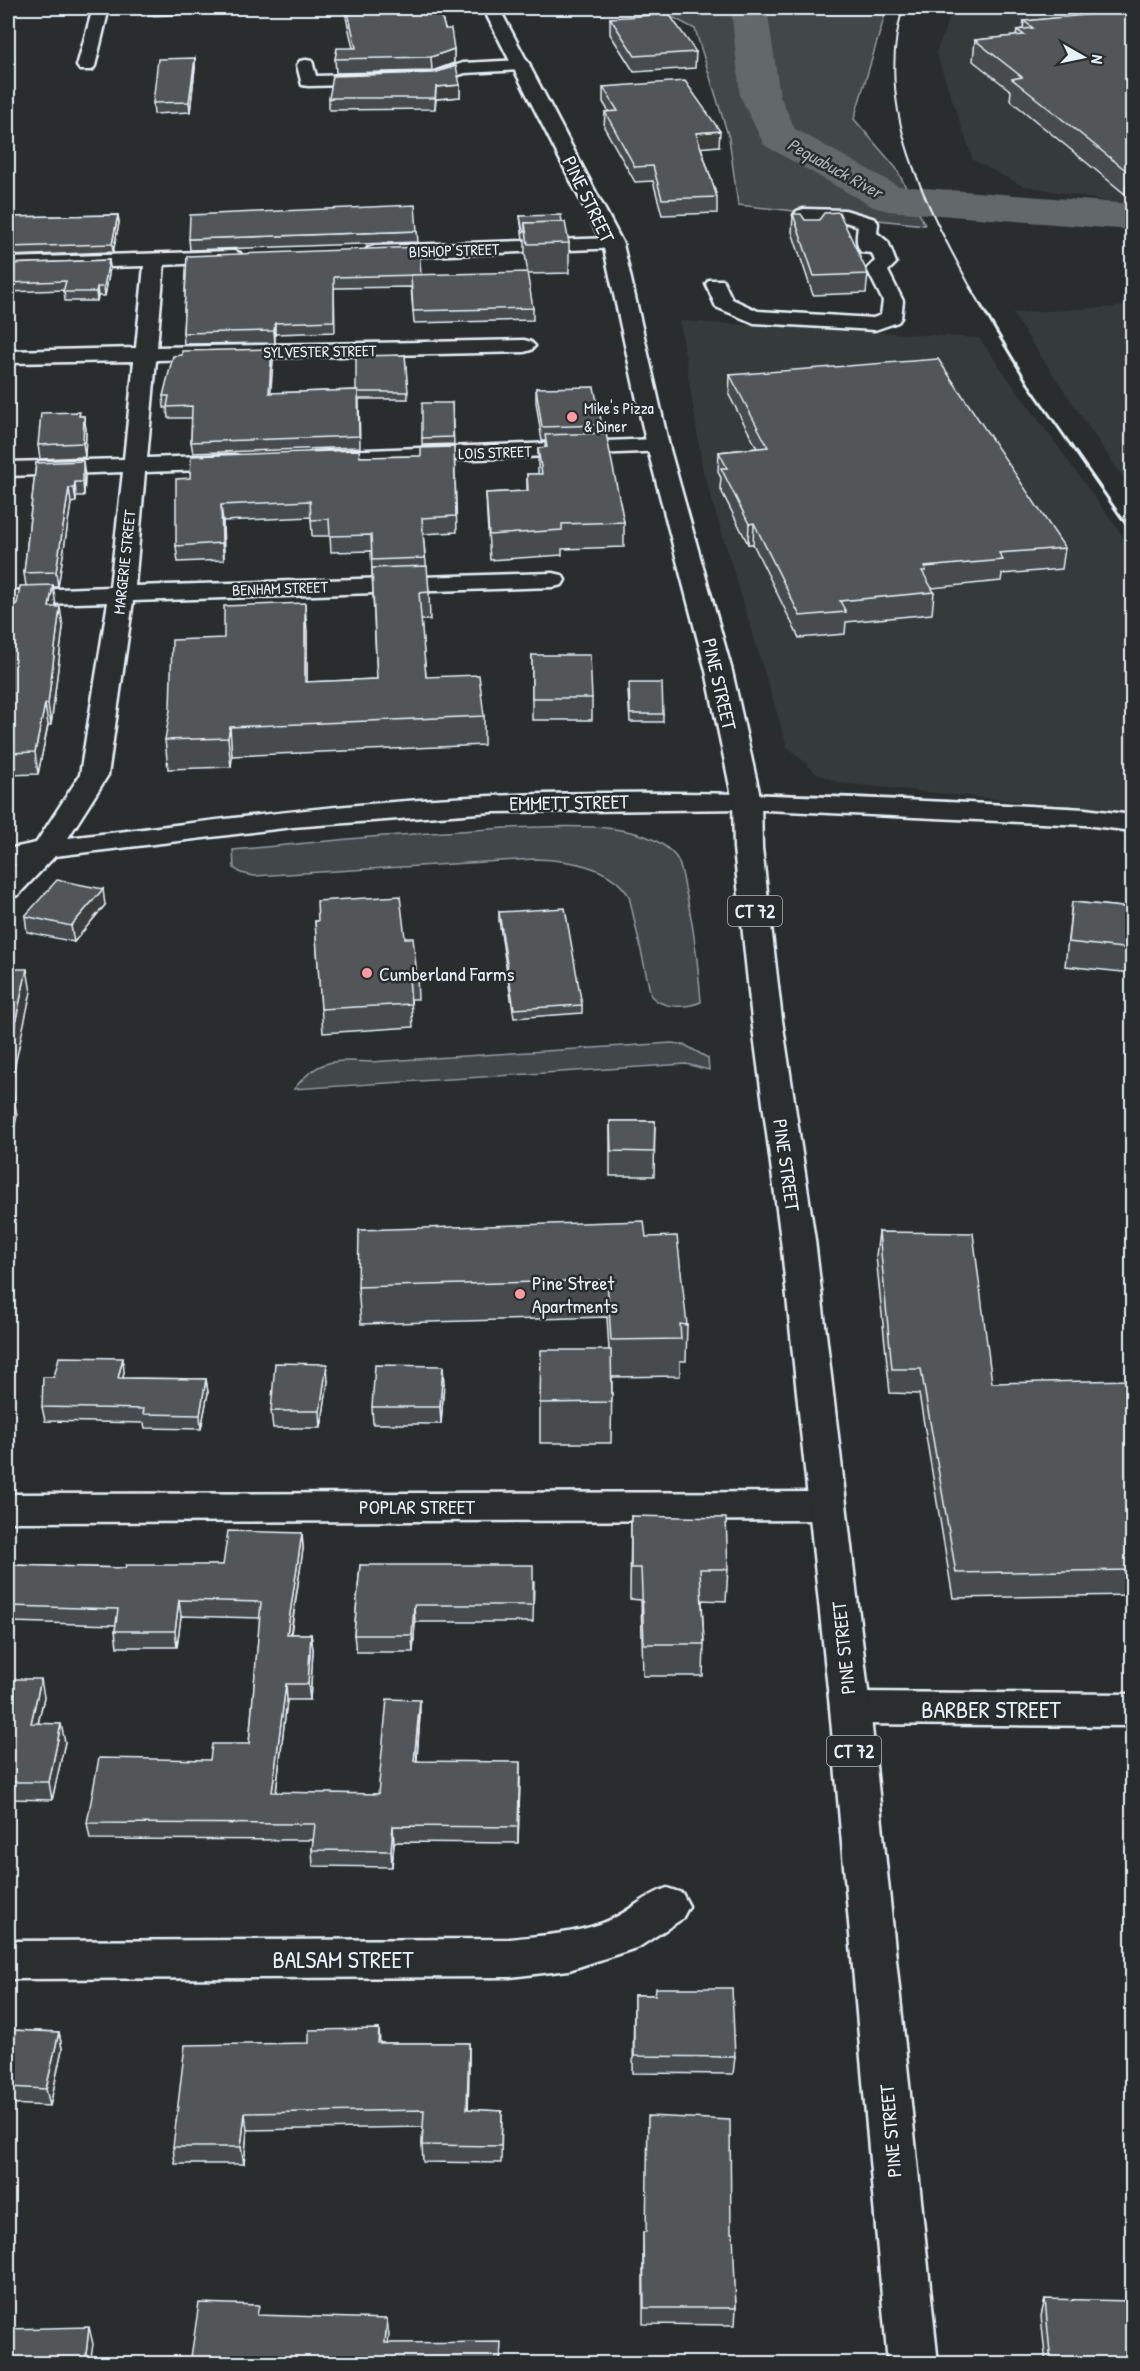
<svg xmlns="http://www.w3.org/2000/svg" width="1140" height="2371" viewBox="0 0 1140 2371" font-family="'Patrick Hand',sans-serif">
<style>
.built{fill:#363a3b}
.green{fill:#424648;stroke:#959ca0;stroke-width:1.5}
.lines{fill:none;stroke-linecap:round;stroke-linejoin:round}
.river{fill:#63686b;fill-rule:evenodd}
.minor-casing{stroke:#e8f1f8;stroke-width:5}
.highway-casing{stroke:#e8f1f8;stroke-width:5}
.minor{fill:#2a2d2e;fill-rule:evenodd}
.highway{fill:#2a2d2e;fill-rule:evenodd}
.rail-far1{stroke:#e8f1f8;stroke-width:2}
.rail{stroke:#e8f1f8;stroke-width:3}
.wall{fill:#474b4d;stroke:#e8f1f8;stroke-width:1.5}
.shaded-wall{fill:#3a3d3e;stroke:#e8f1f8;stroke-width:1.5}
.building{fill:#535759;stroke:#e8f1f8;stroke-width:1.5}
.poi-dot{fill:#ff9aa2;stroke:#2a2d2e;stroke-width:2}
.labels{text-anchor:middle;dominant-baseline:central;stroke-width:5;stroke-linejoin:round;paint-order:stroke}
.far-street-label{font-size:16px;fill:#e8f1f8;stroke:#2a2d2e}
.far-poi-label{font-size:16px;fill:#e8f1f8;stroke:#2a2d2e;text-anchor:start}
.far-water-label{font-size:18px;font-style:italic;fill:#acb3b9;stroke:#2a2d2e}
.shield{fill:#2a2d2e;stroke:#afb6bb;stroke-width:1.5}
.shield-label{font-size:18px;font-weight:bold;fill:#e8f1f8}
.street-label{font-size:20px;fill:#e8f1f8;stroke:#2a2d2e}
.poi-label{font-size:20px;fill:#e8f1f8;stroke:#2a2d2e;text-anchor:start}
.near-street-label{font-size:24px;fill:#e8f1f8;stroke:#2a2d2e}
</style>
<rect width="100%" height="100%" fill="#2a2d2e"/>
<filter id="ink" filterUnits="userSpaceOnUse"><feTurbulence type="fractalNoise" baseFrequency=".0167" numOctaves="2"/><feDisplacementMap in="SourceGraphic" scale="12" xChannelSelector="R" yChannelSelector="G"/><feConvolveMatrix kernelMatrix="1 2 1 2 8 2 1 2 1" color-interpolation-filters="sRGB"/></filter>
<g filter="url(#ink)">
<g class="built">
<path d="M953 8H1132V206L1021 185 973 160 936 53Z"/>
<path d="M1132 306V491L1012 313Z"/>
<path d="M680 321 979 338 1132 549V813L840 783 816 773 787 746 703 471Z"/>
</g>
<g class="green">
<path d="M638 8H887L854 119 896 168 925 225 738 205 729 138 695 29 661 11Z"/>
<path d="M505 828C550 828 646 816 676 857 682 866 683 878 685 888 694 926 698 963 701 1002 686 1008 663 1009 651 996L629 896C610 865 567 860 535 859L254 876 241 873 234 868 233 850 370 837Z"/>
<path d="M672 1043 685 1045 708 1058 709 1070 686 1064 294 1089C318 1058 335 1060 370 1062Z"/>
</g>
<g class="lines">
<path class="river" d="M731 8H767L780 96 795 129 898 186 1132 204V230L888 211 873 207 764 145 740 96Z"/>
<g class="minor-casing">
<g id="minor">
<path d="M93 8H109L95 66 92 70H80L77 66Z"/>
<path d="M306 60 312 61 316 76 432 73 463 63 521 60 527 61 530 65 527 69 521 70 465 73 434 83 308 86 302 85 297 65 300 61Z"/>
<path d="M804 209 845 210 875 219 878 223 877 233 888 242 896 263 888 271 903 301 901 318 898 322 875 330 754 323 716 307 706 284 709 280H723L732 299 758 311 873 318 881 315 883 301 867 269 875 261 872 253 861 252C855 243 857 236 858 226L845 222 816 220 821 232 818 236H804L794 215 797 211Z"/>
<path d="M613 238 620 240 623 244 620 248 375 258 368 256 365 252 368 248 375 246Z"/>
<path d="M233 251 240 253 243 257 240 261 164 265 157 347 524 340 531 342 535 346 531 350 524 352 156 360 147 458 234 455 242 457 245 462 242 467 234 469 145 472 135 586 553 573 562 575 565 580 562 585 553 587 133 601 108 775 68 838C209 821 350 802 491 796 689 787 887 799 1085 809L1132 815V831L1085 825 747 809 491 812 293 827 55 856 18 895 8 898V873L16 864 8 865V849L36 843 80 775 108 602 8 605V591L110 587 123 472 8 476V462L124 459 134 361 8 363V351L136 348 144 266 8 270V258Z"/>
<path d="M658 439 666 441 669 446 666 451 315 466 307 464 304 459 307 454 315 452Z"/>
<path d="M827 1492 840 1496 846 1506 840 1516 827 1520 8 1522V1494Z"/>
<path d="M850 1692 1132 1694V1726L850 1724 836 1719 830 1708 836 1697Z"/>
<path d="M667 1888 682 1893 689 1906 682 1919 639 1947 569 1970 510 1977 8 1979V1941L510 1939C543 1935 579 1934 610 1920 630 1911 646 1895 667 1888Z"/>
</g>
</g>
<g class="highway-casing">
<path id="highway" d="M483 8H499L623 244 669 446 732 671 761 801 762 848 782 1020 815 1240 870 1708 938 2364H888L830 1708 781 1240 752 1020 734 848 733 801 706 671 647 446 603 244Z"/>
</g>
<use href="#minor" class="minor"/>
<use href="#highway" class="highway"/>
<path class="rail-far1" d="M903 8C873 107 925 203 971 288"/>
<path class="rail" d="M970 287 1028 384 1132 533"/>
</g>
<g class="wall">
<path d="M141 8H178L177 15 142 16Z"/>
<path d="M344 8H439L445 29 454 49V63L432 71 336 73 335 59 353 48Z"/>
<path d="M1078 8H1132V193L1125 194 1010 100 1011 91 973 61 975 40 1016 36 1017 30 1023 29 1024 21 1088 15Z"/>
<path d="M610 18 696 52 695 68 634 72 610 34Z"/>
<path d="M195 58V68L190 112 154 114 153 103Z"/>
<path d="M460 85V97L436 99 435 109 329 110V98Z"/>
<path d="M603 87 719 146 701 147 717 197V213L662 215 653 181 635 182 604 127 605 112H609L603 102Z"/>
<path d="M793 214 805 220 868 274 866 293 813 295 792 232Z"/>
<path d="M118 215 119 223 113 252 8 256V217Z"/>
<path d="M520 216 562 222 569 243V273L528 274 525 254V239H523Z"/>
<path d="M417 231 418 242 190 250 189 239Z"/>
<path d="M187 256 421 275 533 308V320L414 323 411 287 334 288 335 332 275 334V343L184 344 183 333Z"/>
<path d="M109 260 110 268 105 296H98L97 301H65L64 290 8 292V264Z"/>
<path d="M272 349 273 360 270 393 356 390 405 355 408 399H359L360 447 193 453 191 442 192 418H168L167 408H164L163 396 182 355Z"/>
<path d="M730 375 1065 548 1062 569 1002 574 1001 581 931 588 934 592 932 614 846 622 845 634 799 638 753 544H748L720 488 721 478 718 472 719 452 757 448 729 395Z"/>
<path d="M536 388 602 425V433L624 522V547L562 549V555L490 560 487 517 486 493 527 491V474H538V448H545V441H542L536 402Z"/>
<path d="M452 403 454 444 422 445V438Z"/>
<path d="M80 416H84L86 430 85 457 40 459 38 445Z"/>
<path d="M454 447 457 532 423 534 429 592 430 620H421L426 677 484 716V745L232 756 231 767 168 769 165 740 224 638 307 631V682L377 679 371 551 331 552 330 536H312L311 517 223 521 224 560 178 562 176 546 190 478 360 457 421 456Z"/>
<path d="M36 463 85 476 84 496H76V502L71 503 58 587H53L55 607 63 627 51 725H48L38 774 8 775V604H17L26 586 24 573Z"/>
<path d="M532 655 592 698V720H532Z"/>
<path d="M628 691 663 714V722H630Z"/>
<path d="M1072 902 1132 908V973L1065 966Z"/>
<path d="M105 905 74 942 27 932 25 916Z"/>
<path d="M499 912 582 1005V1013L514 1018 499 920Z"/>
<path d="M315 921 405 938 417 976 418 999H411L413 1027 323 1033Z"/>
<path d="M610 1121H655L654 1176H610Z"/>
<path d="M879 1232 992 1383 1132 1387V1595L953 1598 919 1394 890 1393 876 1256Z"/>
<path d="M646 1237 687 1325 686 1361H680V1376L612 1377 611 1443H540V1403L609 1350 607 1317 361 1324 358 1287Z"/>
<path d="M124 1372 123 1378 206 1379 208 1393 201 1429 145 1428 144 1423 45 1421 42 1407 54 1377Z"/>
<path d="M328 1381 321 1428H273L271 1411Z"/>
<path d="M444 1383 441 1424H373L372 1407Z"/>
<path d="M631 1516 728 1569 726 1601 702 1600 704 1644 703 1676H643L641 1600 630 1599Z"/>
<path d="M302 1533 303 1549 291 1634H311L313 1650 310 1700H287L276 1793 378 1794 420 1715 417 1761 520 1778 518 1843 394 1842 392 1867 313 1866 312 1850 313 1840 90 1839 87 1823 210 1760 249 1744 260 1618 181 1616 177 1647H117L115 1631 116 1625 10 1622 9 1619H8V1565L125 1568 223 1565Z"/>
<path d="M360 1565 534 1582 533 1622H415L413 1652H356L354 1635Z"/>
<path d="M8 1679 44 1697 38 1724 65 1742 52 1800 8 1799Z"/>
<path d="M634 1995H655L735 2057 733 2074 633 2073Z"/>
<path d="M379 2029 380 2043H469V2060L468 2110 502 2111 501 2163 423 2162 422 2145 423 2127 247 2130 244 2164H175L173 2147 309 2043Z"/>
<path d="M8 2030 59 2032 62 2049 50 2106 8 2104Z"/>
<path d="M643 2232 731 2233 736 2308 735 2325 643 2324Z"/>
<path d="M1045 2299 1132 2364H1046L1041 2316Z"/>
</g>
<g class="shaded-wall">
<path d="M454 49V63L432 71 431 57Z"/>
<path d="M195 58V68L190 112 189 102Z"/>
<path d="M460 85V97L436 99 435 109 436 87Z"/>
<path d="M720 131 719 146 696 148V133Z"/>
<path d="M1132 171V193L1125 194 1128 172Z"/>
<path d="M118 215 119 223 113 252 112 244Z"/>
<path d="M109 260 110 268 105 296 104 287Z"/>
<path d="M97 287 98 296 97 301 96 292Z"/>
<path d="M275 323V343L274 331Z"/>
<path d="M272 349 273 360 270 404 269 393Z"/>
<path d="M84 416 86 430 85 457 83 443Z"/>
<path d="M83 461 85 476 84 496 83 482Z"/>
<path d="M75 482 76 496V502L74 488Z"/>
<path d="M69 488 71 503 58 587 56 572Z"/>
<path d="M221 505 223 521 224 560 222 543Z"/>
<path d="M754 523 753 544H748L749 524Z"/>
<path d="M53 585 56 606 52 628 49 607Z"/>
<path d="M305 603 307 631V711L305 682Z"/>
<path d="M60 607 63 627 51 725 48 704Z"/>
<path d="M45 704 48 725 38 774 35 752Z"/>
<path d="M230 727 232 756 231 767 228 738Z"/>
<path d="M103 889 105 905 74 942 71 926Z"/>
<path d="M27 969 31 992 8 1097V1055Z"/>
<path d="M13 1091 17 1116 8 1152V1112Z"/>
<path d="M123 1358 124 1372 120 1392 118 1378Z"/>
<path d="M327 1364 328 1381 321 1428 320 1411Z"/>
<path d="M443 1366 444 1383 441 1424 440 1407Z"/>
<path d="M206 1379 208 1393 201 1429 200 1415Z"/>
<path d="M302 1533 303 1549 288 1650 287 1634Z"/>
<path d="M179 1600 181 1616 177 1647 175 1631Z"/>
<path d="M414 1605 415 1622 413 1652 412 1635Z"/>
<path d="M311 1634 313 1650 310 1700 308 1684Z"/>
<path d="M41 1679 44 1697 34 1741 31 1723Z"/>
<path d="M286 1684 287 1700 274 1808 272 1792Z"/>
<path d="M420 1700V1715L415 1777 414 1761Z"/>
<path d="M61 1724 65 1742 52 1800 49 1782Z"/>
<path d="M520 1762V1778L518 1843V1827Z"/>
<path d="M393 1826 394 1842 392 1867 391 1851Z"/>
<path d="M59 2032 62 2049 50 2106 46 2089Z"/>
<path d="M469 2043V2060L468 2126 467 2109Z"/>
<path d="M245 2113 247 2130 244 2164 241 2147Z"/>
<path d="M387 2319 389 2336 386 2359 385 2343Z"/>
<path d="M89 2327 93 2344 90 2364H85Z"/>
</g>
<g class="building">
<path d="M347 8H439L445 29H451L454 49 431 57 335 59 337 48H356Z"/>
<path d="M1109 8H1132V171L1128 172 1012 79 1022 77 975 40 1024 35 1017 30 1033 28 1024 21 1115 12Z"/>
<path d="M669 14 696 52 635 56 610 18Z"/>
<path d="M195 58 189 102 153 103 158 59Z"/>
<path d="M456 66 460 85 436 87 435 98H329L333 76 434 73Z"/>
<path d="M685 81 720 131 696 133 717 197 662 199 653 166 635 167 605 112 618 111 603 87Z"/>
<path d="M415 205 417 231 189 239 190 215Z"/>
<path d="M839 212 868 274 814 276 793 214H801L805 220H819L824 213Z"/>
<path d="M118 215 112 244 8 247V217Z"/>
<path d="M561 215 562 222 525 223V232H523L520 216Z"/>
<path d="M565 222 569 243 528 244 525 223Z"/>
<path d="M419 247 421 275 334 277V321L275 323 274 331 183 333 187 256Z"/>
<path d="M109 260 104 287H97L96 292H63L66 281 8 283V264Z"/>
<path d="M527 272 533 308 413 311 411 275Z"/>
<path d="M272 349 269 393 358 390 359 436 191 442 192 406 167 407 169 396H163L173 356 182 355V351Z"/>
<path d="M405 355 408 392H358V390H356V356Z"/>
<path d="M938 359 1065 548 999 553 1003 560 925 567 926 571H922L934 592 840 601 846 612 800 616 754 523 749 524 721 468H727L719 452 768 447 730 375Z"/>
<path d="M594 387 602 425 542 427 536 388Z"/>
<path d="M422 403H452L453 437 422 438Z"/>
<path d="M80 412 79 416H84L83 443 38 445 41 413Z"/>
<path d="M606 433 624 522 562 524V530L489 535 486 493 528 491 527 474H542L538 448 547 447 545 435Z"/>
<path d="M454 447 456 516 422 518 425 558 372 560 371 535 330 536 329 519 311 520 310 501 221 505 222 543 176 546V479L190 478 191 456 359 450 360 457 421 456V448Z"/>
<path d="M83 461V482H75L74 488H69L56 572 24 573 36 463Z"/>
<path d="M427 566 429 592 419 593 426 677 479 675 484 716 230 727 228 738 165 740 170 710 172 640 224 638V606L305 603V682L377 679 372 568Z"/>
<path d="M53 585 49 607H60L48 704H45L35 752 8 753V604H17L20 586Z"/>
<path d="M532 655H590L592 698H532Z"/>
<path d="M629 683H662L663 714H630Z"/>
<path d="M57 880 103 889 71 926 25 916Z"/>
<path d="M400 896 405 938H413L417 976H409L411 1004 321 1009 315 921H318L317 901Z"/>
<path d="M1072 902 1132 908V949L1068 942Z"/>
<path d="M565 908 582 1005 514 1009 499 912Z"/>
<path d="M8 969H27L8 1055Z"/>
<path d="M8 1091H13L8 1112Z"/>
<path d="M610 1121H655L654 1152 611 1151Z"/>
<path d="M644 1221 646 1237 677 1236 687 1325 680 1324 681 1339 611 1340 607 1280 358 1287 359 1230Z"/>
<path d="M879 1232 973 1233 992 1383 1131 1380 1132 1387V1570L956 1573 921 1369H892Z"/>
<path d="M541 1350H611L612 1402 540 1403Z"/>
<path d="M59 1357 123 1358 118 1378 206 1379 200 1415 143 1414 144 1409 42 1407 43 1377H54Z"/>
<path d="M275 1363 327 1364 320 1411H271Z"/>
<path d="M375 1365 443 1366 440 1407H372Z"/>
<path d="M631 1516 726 1518 728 1569H700L704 1644H644L641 1568H631Z"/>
<path d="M228 1531 302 1533 287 1634H311L308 1684H286L272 1792 378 1794 387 1699 420 1700 414 1761 520 1762 518 1827 393 1826 391 1851 312 1850 315 1824 87 1823 99 1758 210 1760 212 1744H249L261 1602 179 1600 175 1631H115L118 1609 8 1606V1565L125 1568 126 1565H223Z"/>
<path d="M360 1565H533V1605H414L412 1635H354Z"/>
<path d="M8 1679H41L31 1723 61 1724 49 1782H8Z"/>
<path d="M656 1988H732L735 2057 634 2056V1995H655Z"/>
<path d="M379 2029 378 2043H469L467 2109 502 2111 501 2146 422 2145 424 2110 245 2113 241 2147H173L185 2045 309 2043V2030Z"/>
<path d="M8 2030 59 2032 46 2089 8 2087Z"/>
<path d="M648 2116 730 2120 731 2233H733L736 2308H644L643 2232H646Z"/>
<path d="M1045 2299 1132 2301V2364H1051Z"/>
<path d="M199 2303 259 2305 257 2315 387 2319 385 2343 501 2342 500 2364H190Z"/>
<path d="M89 2327 85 2364H8V2329Z"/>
</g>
</g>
<g class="poi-dot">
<circle cx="572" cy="417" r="6"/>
<circle cx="367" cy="973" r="6"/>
<circle cx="520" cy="1294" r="6"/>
</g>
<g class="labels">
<g class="far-street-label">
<text transform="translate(454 250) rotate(-2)">BISHOP STREET</text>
<text transform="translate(320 351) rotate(-1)">SYLVESTER STREET</text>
<text transform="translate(495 452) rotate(-2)">LOIS STREET</text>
<text transform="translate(124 562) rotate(-84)">MARGERIE STREET</text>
<text transform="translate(280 588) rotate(-2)">BENHAM STREET</text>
</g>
<g class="far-poi-label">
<text x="584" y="408">Mike's Pizza<tspan x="584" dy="18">&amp; Diner</tspan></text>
</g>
<g class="far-water-label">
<text transform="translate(835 168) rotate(29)">Pequabuck River</text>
</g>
<g class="shield">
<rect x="728" y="896" width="54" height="30" rx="4.5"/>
<rect x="827" y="1736" width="54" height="30" rx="4.5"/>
</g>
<g class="shield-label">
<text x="755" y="911">CT 72</text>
<text x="854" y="1751">CT 72</text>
</g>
<g class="street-label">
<text transform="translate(589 199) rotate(64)">PINE STREET</text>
<text transform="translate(720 684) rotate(77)">PINE STREET</text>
<text transform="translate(569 802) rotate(-1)">EMMETT STREET</text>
<text transform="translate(787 1165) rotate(82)">PINE STREET</text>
<text x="417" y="1506">POPLAR STREET</text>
<text transform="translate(843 1648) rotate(-96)">PINE STREET</text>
<text transform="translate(890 2131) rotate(-95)">PINE STREET</text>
</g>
<g class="poi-label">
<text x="379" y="973">Cumberland Farms</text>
<text x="532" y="1282">Pine Street<tspan x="532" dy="23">Apartments</tspan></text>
</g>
<g class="near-street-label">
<text x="991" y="1709">BARBER STREET</text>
<text x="343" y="1959">BALSAM STREET</text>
</g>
</g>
<rect width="1140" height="2371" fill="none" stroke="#2a2d2e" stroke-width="30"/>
<rect x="15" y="15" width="1110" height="2341" fill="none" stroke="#e8f1f8" stroke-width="2" filter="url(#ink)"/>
<g transform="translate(1083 57) rotate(99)" stroke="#2a2d2e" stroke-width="4.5" paint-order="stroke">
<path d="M0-4.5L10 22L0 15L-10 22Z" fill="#e8f1f8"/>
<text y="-9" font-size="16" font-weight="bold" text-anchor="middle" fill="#e8f1f8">N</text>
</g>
</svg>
